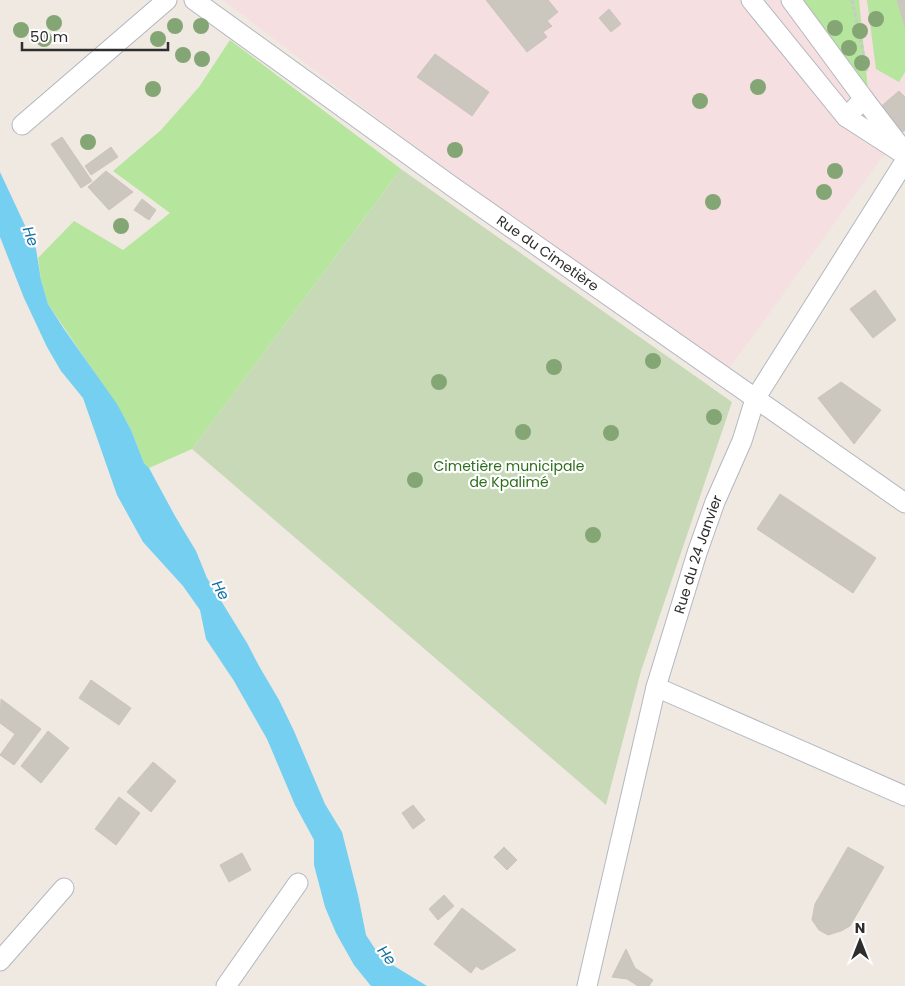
<svg xmlns="http://www.w3.org/2000/svg" width="905" height="986" viewBox="0 0 905 986" font-family="Poppins,sans-serif">
<style>
.medical{fill:#f5dfe0}
.green{fill:#b6e59e}
.cemetery{fill:#c8d9b8}
.water{fill:#75cff0}
.building{fill:#cbc7bf;stroke:#cbc5ba}
.lines{fill:none;stroke-linecap:round;stroke-linejoin:round}
.minor-casing{stroke:#b4b7c1;stroke-width:21}
.path{stroke:#c9c9c9;stroke-width:3;stroke-dasharray:4 2.5;stroke-linecap:butt}
.minor{stroke:#fff;stroke-width:19}
.tree{fill:#84a574}
.labels{text-anchor:middle;dominant-baseline:central;stroke-width:4.5;stroke-linejoin:round;paint-order:stroke}
.street-label{font-size:14px;fill:#2e2e2e;stroke:#fff}
.park-label{font-size:14px;fill:#2c6e1b;stroke:#fff}
.water-label{font-size:15px;font-style:italic;fill:#0d6fa3;stroke:#fff}
</style>
<rect width="100%" height="100%" fill="#efe9e1"/>
<path class="medical" d="M223 0H905V133L880 160 721 380Z"/>
<g class="green">
<path d="M796 0H859L868 90Z"/>
<path d="M867 0H897L905 26V72L899 82 876 69Z"/>
<path d="M230 40 401 169 192 449 149 468 144 463 131 430 118 407 48 304 41 280 38 258 74 221 123 250 170 213 113 171 161 130 199 87Z"/>
</g>
<path class="cemetery" d="M401 169 732 402 641 671 606 805 192 449Z"/>
<path class="water" d="M0 172 36 249 41 280 48 304 64 329 117 404 131 430 144 463 149 468 175 516 196 551 207 578 247 643 259 666 279 700 294 731 325 804 342 832 358 895 366 935 381 958 427 986H371L354 965 336 933 325 907 314 865V840L295 805 267 739 234 681 206 639 200 610 183 586 143 542 117 495 83 398 61 371 47 347 24 298 0 237Z"/>
<g class="building">
<path d="M486 0H548L558 12 547 21 552 26 543 32 547 37 527 52Z"/>
<path d="M897 0H905V26Z"/>
<path d="M609 9 621 24 611 32 599 18Z"/>
<path d="M435 54 489 92 472 116 417 77Z"/>
<path d="M899 91 905 97V130L887 145 871 115Z"/>
<path d="M62 137 92 181 81 188 51 144Z"/>
<path d="M111 147 118 157 91 175 85 166Z"/>
<path d="M106 171 133 192 109 210 88 187Z"/>
<path d="M142 199 156 210 149 220 134 210Z"/>
<path d="M875 290 896 320 873 338 850 309Z"/>
<path d="M841 382 881 410 854 444 818 398Z"/>
<path d="M780 494 876 558 853 593 757 529Z"/>
<path d="M91 680 131 708 119 725 79 698Z"/>
<path d="M1 699 41 729 14 765 0 755 15 734 0 723Z"/>
<path d="M48 731 69 748 41 783 21 766Z"/>
<path d="M153 762 176 781 151 812 127 792Z"/>
<path d="M119 797 140 813 116 845 95 829Z"/>
<path d="M413 805 425 820 413 829 402 813Z"/>
<path d="M504 847 517 860 507 870 494 857Z"/>
<path d="M848 847 884 867 850 926 841 931 828 935 819 930 812 920 815 904Z"/>
<path d="M242 853 251 870 229 882 220 865Z"/>
<path d="M444 895 454 906 438 920 429 909Z"/>
<path d="M462 908 516 950 482 970 476 966 471 973 434 944Z"/>
<path d="M626 949 635 968 653 980 649 986H638L627 979 612 977Z"/>
</g>
<g class="lines">
<g class="minor-casing">
<g id="minor">
<path id="s1" d="M194 0 453 187 905 503"/>
<path d="M751 0 846 117 905 155"/>
<path d="M791 0 864 99 846 117"/>
<path d="M864 99 900 146"/>
<path d="M22 125 167 0"/>
<path d="M656 687 905 796"/>
<path d="M0 961 64 888"/>
<path d="M226 986 298 883"/>
<path id="s2" d="M587 986 656 687 697 553 715 502 742 441 755 399 905 161"/>
</g>
</g>
<path class="path" d="M852 0 867 71"/>
<use href="#minor" class="minor"/>
</g>
<g class="tree">
<circle cx="876" cy="19" r="8"/>
<circle cx="54" cy="23" r="8"/>
<circle cx="175" cy="26" r="8"/>
<circle cx="201" cy="26" r="8"/>
<circle cx="835" cy="28" r="8"/>
<circle cx="21" cy="30" r="8"/>
<circle cx="860" cy="31" r="8"/>
<circle cx="44" cy="39" r="8"/>
<circle cx="158" cy="39" r="8"/>
<circle cx="849" cy="48" r="8"/>
<circle cx="183" cy="55" r="8"/>
<circle cx="202" cy="59" r="8"/>
<circle cx="862" cy="63" r="8"/>
<circle cx="758" cy="87" r="8"/>
<circle cx="153" cy="89" r="8"/>
<circle cx="700" cy="101" r="8"/>
<circle cx="88" cy="142" r="8"/>
<circle cx="455" cy="150" r="8"/>
<circle cx="835" cy="171" r="8"/>
<circle cx="824" cy="192" r="8"/>
<circle cx="713" cy="202" r="8"/>
<circle cx="121" cy="226" r="8"/>
<circle cx="653" cy="361" r="8"/>
<circle cx="554" cy="367" r="8"/>
<circle cx="439" cy="382" r="8"/>
<circle cx="714" cy="417" r="8"/>
<circle cx="523" cy="432" r="8"/>
<circle cx="611" cy="433" r="8"/>
<circle cx="415" cy="480" r="8"/>
<circle cx="593" cy="535" r="8"/>
</g>
<g class="labels">
<g class="street-label">
<text stroke="none"><textPath href="#s1" startOffset="435">Rue du Cimetière</textPath></text>
<text stroke="none"><textPath href="#s2" startOffset="446">Rue du 24 Janvier</textPath></text>
</g>
<g class="park-label">
<text x="509" y="466">Cimetière municipale<tspan x="509" dy="16">de Kpalimé</tspan></text>
</g>
<g class="water-label">
<text transform="translate(31 236) rotate(70)">He</text>
<text transform="translate(221 590) rotate(62)">He</text>
<text transform="translate(387 955) rotate(53)">He</text>
</g>
</g>
<g transform="translate(860 941)" stroke="#ffffff" stroke-width="4" paint-order="stroke">
<path d="M0-4L9 19L0 12L-9 19Z" fill="#2e2e2e"/>
<text y="-8" font-size="14" font-weight="bold" text-anchor="middle" fill="#2e2e2e">N</text>
</g>
<path d="M22 42v8h146v-8" fill="none" stroke="#2e2e2e" stroke-width="2.5"/>
<text x="30" y="42" font-size="15" fill="#2e2e2e" stroke="#ffffff" stroke-width="4" paint-order="stroke">50 m</text>
</svg>
